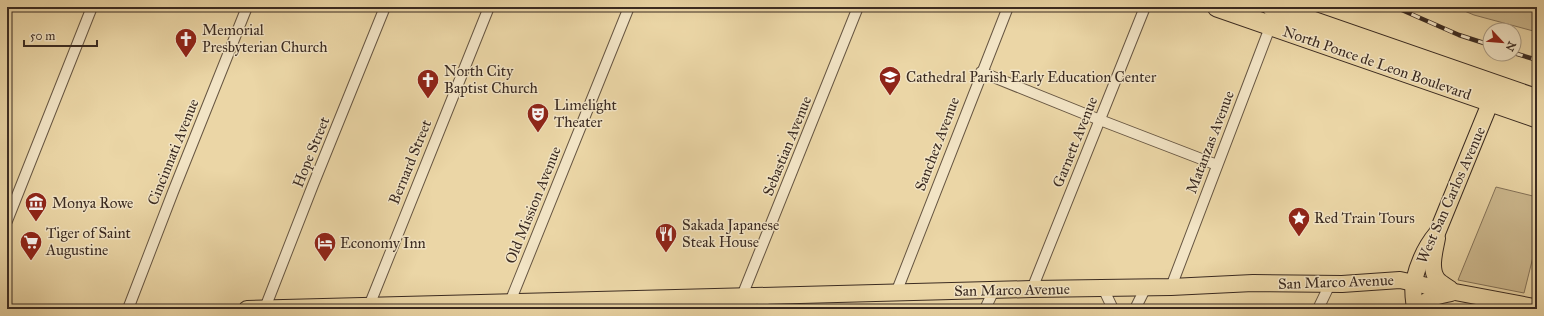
<svg xmlns="http://www.w3.org/2000/svg" width="1544" height="316" viewBox="0 0 1544 316" font-family="'IM FELL Great Primer',serif">
<style>
.green{fill:#cdb98f;stroke:#847258}
.lines{fill:none;stroke-linecap:round;stroke-linejoin:round}
.street-casing{stroke:#675642;stroke-width:12}
.primary-casing{stroke:#3b2b21;stroke-width:18}
.highway-casing{stroke:#3b2b21;stroke-width:21}
.street{stroke:#f2e4c5;stroke-width:10}
.primary{stroke:#ebd6a6;stroke-width:16}
.highway{stroke:#ebd6a6;stroke-width:19}
.rail-casing{stroke:#3b2b21;stroke-width:4.5}
.rail{stroke:#f2e4c5;stroke-width:3;stroke-dasharray:9;stroke-linecap:butt}
.labels{text-anchor:middle;dominant-baseline:central;stroke-width:3;stroke-linejoin:round;paint-order:stroke}
.poi-label{font-size:15px;fill:#3b2b21;stroke:#f2e4c5;text-anchor:start}
.street-label{font-size:15px;fill:#3b2b21;stroke:#f2e4c5}
</style>
<rect width="100%" height="100%" fill="#ebd6a6"/>
<filter id="stains"><feTurbulence type="fractalNoise" baseFrequency=".005" numOctaves="4"/><feColorMatrix values="0 0 0 0 .2 0 0 0 0 .09 0 0 0 0 .02 0 0 0 .5 -.17"/></filter>
<radialGradient id="worn" r=".72"><stop offset=".6" stop-color="#630" stop-opacity="0"/><stop offset="1" stop-color="#630" stop-opacity=".3"/></radialGradient>
<g class="green">
<path d="M1455 7H1537V32L1474 15Z"/>
<path d="M1496 187 1537 197V241L1524 293 1458 280Z"/>
</g>
<g class="lines">
<g class="street-casing">
<g id="street">
<path d="M981 72 1100 120 1217 165"/>
<path d="M7 221 92 7"/>
<path d="M1171 287 1272 22"/>
<path d="M1103 288 1113 309"/>
<path d="M1032 289 1145 7"/>
<path d="M896 293 1008 7"/>
<path d="M742 296 858 7"/>
<path d="M510 302 629 7"/>
<path d="M369 306 489 7"/>
<path d="M265 308 313 185 385 7"/>
<path d="M128 309 173 192 247 7"/>
<path d="M761 309 766 296"/>
<path d="M985 309 994 290"/>
<path d="M1135 309 1146 287"/>
<path d="M1318 309 1330 284"/>
</g>
</g>
<g class="primary-casing">
<g id="primary">
<path d="M1437 238C1435 250 1429 268 1437 279 1440 283 1446 286 1450 289"/>
<path d="M247 309 1032 289 1171 287 1253 283 1342 284 1400 280 1455 292 1534 307 1537 309"/>
<path d="M1415 309C1414 300 1412 290 1414 281 1418 264 1426 246 1437 233L1495 91"/>
<path d="M1419 309C1427 297 1438 296 1451 293"/>
</g>
</g>
<g class="highway-casing">
<g id="highway">
<path d="M1217 7 1537 118"/>
<path d="M1272 7 1537 99"/>
</g>
</g>
<use href="#street" class="street"/>
<use href="#primary" class="primary"/>
<use href="#highway" class="highway"/>
<g class="rail-casing">
<g id="rail">
<path d="M1395 7 1459 35 1490 45"/>
<path d="M1514 53 1537 60"/>
</g>
</g>
<use href="#rail" class="rail"/>
</g>
<defs>
<g id="church-pin" transform="scale(1.15)"><path d="M0 17L-7.5 6A9.5 9.5 0 1 1 7.5 6Z" fill="#8f2418" stroke="#f2e4c5"/><path d="M-1.2-6h2.4v3.5h3.3v2.4h-3.3V6h-2.4V-.1h-3.3v-2.4h3.3Z" fill="#fff"/></g>
<g id="school-pin" transform="scale(1.15)"><path d="M0 17L-7.5 6A9.5 9.5 0 1 1 7.5 6Z" fill="#8f2418" stroke="#f2e4c5"/><path d="M0-5L7-2L0 1L-7-2ZM-4 1L0 2.5L4 1V4Q0 6-4 4Z" fill="#fff"/></g>
<g id="theatre-pin" transform="scale(1.15)"><path d="M0 17L-7.5 6A9.5 9.5 0 1 1 7.5 6Z" fill="#8f2418" stroke="#f2e4c5"/><path d="M-5-5.5Q0-4 5-5.5V0Q5 5 0 6Q-5 5-5 0ZM-3.3-2.5H-1v1.5H-3.3ZM1-2.5H3.3v1.5H1ZM-2.8 1Q0 5.5 2.8 1Z" fill="#fff"/></g>
<g id="museum-pin" transform="scale(1.15)"><path d="M0 17L-7.5 6A9.5 9.5 0 1 1 7.5 6Z" fill="#8f2418" stroke="#f2e4c5"/><path d="M0-6L6-3V-2H-6V-3ZM-5-1h2V3h-2ZM-1-1h2V3h-2ZM3-1h2V3H3ZM-6 4H6V6H-6Z" fill="#fff"/></g>
<g id="sight-pin" transform="scale(1.15)"><path d="M0 17L-7.5 6A9.5 9.5 0 1 1 7.5 6Z" fill="#8f2418" stroke="#f2e4c5"/><path d="M0-6L1.8-2.2L6-1.7L2.9 1.2L3.7 5.4L0 3.3L-3.7 5.4L-2.9 1.2L-6-1.7L-1.8-2.2Z" fill="#fff"/></g>
<g id="restaurant-pin" transform="scale(1.15)"><path d="M0 17L-7.5 6A9.5 9.5 0 1 1 7.5 6Z" fill="#8f2418" stroke="#f2e4c5"/><path d="M-5-6h1v4h1v-4h1v4h1v-4h1v5L-1.5 .5V6h-2V.5L-5-1ZM5-6V6H3V1.5H1.5Q1.5-4 5-6Z" fill="#fff"/></g>
<g id="supermarket-pin" transform="scale(1.15)"><path d="M0 17L-7.5 6A9.5 9.5 0 1 1 7.5 6Z" fill="#8f2418" stroke="#f2e4c5"/><path d="M-6-5.5h2.5l.6 2H6L4.5 2H-2.5L-4.4-4H-6ZM-1.5 3.2a1.3 1.3 0 1 0 .1 0ZM3 3.2a1.3 1.3 0 1 0 .1 0Z" fill="#fff"/></g>
<g id="hotel-pin" transform="scale(1.15)"><path d="M0 17L-7.5 6A9.5 9.5 0 1 1 7.5 6Z" fill="#8f2418" stroke="#f2e4c5"/><path d="M-6-4.5h1.5V1H6V5H4.5V3h-9V5H-6ZM-4 0a1.8 1.8 0 1 1 3.6 0ZM.5 0V-2.5h3Q6-2.5 6 0Z" fill="#fff"/></g>
</defs>
<g fill-rule="evenodd">
<use href="#church-pin" x="186" y="39"/>
<use href="#school-pin" x="890" y="77"/>
<use href="#church-pin" x="428" y="80"/>
<use href="#theatre-pin" x="538" y="114"/>
<use href="#museum-pin" x="36" y="203"/>
<use href="#sight-pin" x="1299" y="218"/>
<use href="#restaurant-pin" x="666" y="234"/>
<use href="#supermarket-pin" x="31" y="242"/>
<use href="#hotel-pin" x="325" y="243"/>
</g>
<g class="labels">
<g class="poi-label">
<text x="202" y="30">Memorial<tspan x="202" dy="17">Presbyterian Church</tspan></text>
<text x="444" y="71">North City<tspan x="444" dy="17">Baptist Church</tspan></text>
<text x="906" y="77">Cathedral Parish Early Education Center</text>
<text x="554" y="105">Limelight<tspan x="554" dy="17">Theater</tspan></text>
<text x="52" y="203">Monya Rowe</text>
<text x="1314" y="218">Red Train Tours</text>
<text x="682" y="225">Sakada Japanese<tspan x="682" dy="17">Steak House</tspan></text>
<text x="46" y="233">Tiger of Saint<tspan x="46" dy="17">Augustine</tspan></text>
<text x="340" y="243">Economy Inn</text>
</g>
<g class="street-label">
<text transform="translate(1377 63) rotate(19)">North Ponce de Leon Boulevard</text>
<text transform="translate(1075 142) rotate(-68)">Garnett Avenue</text>
<text transform="translate(1210 142) rotate(-69)">Matanzas Avenue</text>
<text transform="translate(937 144) rotate(-69)">Sanchez Avenue</text>
<text transform="translate(787 146) rotate(-68)">Sebastian Avenue</text>
<text transform="translate(173 152) rotate(-68)">Cincinnati Avenue</text>
<text transform="translate(311 152) rotate(-68)">Hope Street</text>
<text transform="translate(410 162) rotate(-68)">Bernard Street</text>
<text transform="translate(1451 195) rotate(-66)">West San Carlos Avenue</text>
<text transform="translate(533 205) rotate(-68)">Old Mission Avenue</text>
<text transform="translate(1336 282) rotate(-2)">San Marco Avenue</text>
<text transform="translate(1012 290) rotate(-1)">San Marco Avenue</text>
</g>
</g>
<rect width="1544" height="316" fill="none" stroke="#ebd6a6" stroke-width="24"/>
<rect x="8" y="8" width="1528" height="300" fill="none" stroke="#3b2b21" stroke-width="2"/>
<rect x="12" y="12" width="1520" height="292" fill="none" stroke="#3b2b21"/>
<g transform="translate(1502 42) rotate(116)"><circle r="19" fill="#f2e4c5" stroke="#a99a83"/>
<path d="M0-3L7 15L0 10L-7 15Z" fill="#8f2418"/>
<text y="-6" font-size="11" font-weight="bold" text-anchor="middle" fill="#3b2b21">N</text>
</g>
<path d="M24 40v6h73v-6" fill="none" stroke="#3b2b21" stroke-width="2"/>
<text x="30" y="40" font-size="12" fill="#3b2b21" stroke="#f2e4c5" stroke-width="3" paint-order="stroke">50 m</text>
<rect width="100%" height="100%" filter="url(#stains)"/>
<rect width="100%" height="100%" fill="url(#worn)"/>
</svg>
